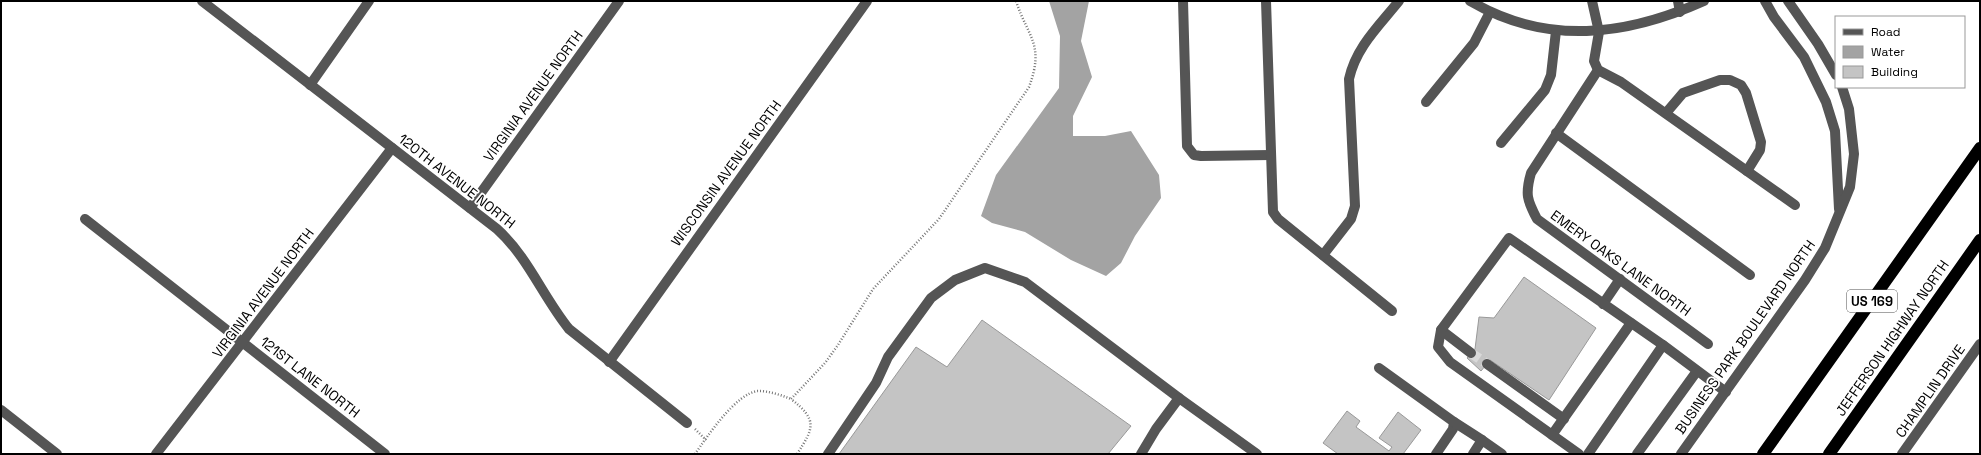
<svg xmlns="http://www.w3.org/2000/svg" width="1981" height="455" viewBox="0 0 1981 455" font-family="'Space Grotesk',sans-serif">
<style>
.water{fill:#a3a3a3}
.building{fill:#c4c4c4;stroke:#999}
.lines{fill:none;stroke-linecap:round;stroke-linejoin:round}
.minor-tunnel{stroke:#d9d9d9;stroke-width:10;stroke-dasharray:10 5;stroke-linecap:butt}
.path{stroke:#777;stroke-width:2.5;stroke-dasharray:1 2;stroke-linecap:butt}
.minor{stroke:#555;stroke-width:10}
.highway{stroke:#000;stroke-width:12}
.labels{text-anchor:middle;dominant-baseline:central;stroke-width:3.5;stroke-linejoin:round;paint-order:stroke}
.shield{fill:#fff;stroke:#4c4c4c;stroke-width:1}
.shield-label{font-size:13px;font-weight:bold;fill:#000}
.street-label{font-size:14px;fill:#000;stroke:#fff}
</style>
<rect width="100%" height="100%" fill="#fff"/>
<path class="water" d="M1049 1H1089L1081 41 1092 77 1073 116V136H1105L1131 131 1159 175 1161 198 1135 236 1121 263 1106 276 1071 260 1025 232 992 223 981 216 996 175 1059 88 1060 36Z"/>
<g class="building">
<path d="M1524 277 1596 328 1549 400 1490 360 1481 371 1467 358 1475 349 1479 317 1494 318Z"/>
<path d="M982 320 1131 426 1108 454H839L916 347 947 367Z"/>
<path d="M1347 411 1360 421 1356 427 1389 451 1392 447 1379 438 1398 412 1421 430 1403 454H1338L1323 443Z"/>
</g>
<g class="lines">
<path class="minor-tunnel" d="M1471 353 1487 364"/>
<g class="path">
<path d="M695 429 706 440"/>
<path d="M695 454C707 437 736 393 758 391 769 391 781 395 791 399"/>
<path d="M797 454C814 428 818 420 791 399L825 363 838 345 873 289 939 219 1029 87C1045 44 1028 38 1016 1"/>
</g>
<g class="minor">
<path d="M202 1 497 229C528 257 543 297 569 329L687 423"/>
<path d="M1183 1 1187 146 1194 155 1201 156 1271 155"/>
<path d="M1266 1 1273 212 1278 219 1392 311"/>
<path d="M1470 1C1547 46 1626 36 1704 1"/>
<path d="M1592 1 1599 32 1594 61 1598 70 1621 82 1795 205"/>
<path d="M1678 1 1680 12"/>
<path d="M1765 1 1774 17 1804 57 1826 102 1835 131 1839 209"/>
<path d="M1788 1 1818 44 1836 75"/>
<path d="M1598 70 1531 173C1525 194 1527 200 1537 219L1708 344"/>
<path d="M310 85 369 1"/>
<path d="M1426 102 1474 43 1490 12"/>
<path d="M1666 113 1683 93 1720 80H1730L1741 85 1746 93 1761 142 1760 150 1747 171"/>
<path d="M1556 133 1750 275"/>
<path d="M1501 143 1545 90 1551 75 1556 31"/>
<path d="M470 208 619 1"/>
<path d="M85 219 385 454"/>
<path d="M1323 255 1351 219 1355 206 1349 79C1356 47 1379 26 1399 1"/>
<path d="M1603 304 1620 279"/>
<path d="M1441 330 1471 353"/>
<path d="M609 362 867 1"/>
<path d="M1487 364 1564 419"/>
<path d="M1379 368 1454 422 1453 429 1436 454"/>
<path d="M1 410 57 454"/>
<path d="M1454 422 1482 440"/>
<path d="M1552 435 1631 323"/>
<path d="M156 454 392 148"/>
<path d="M828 454 876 383 888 357 931 298 955 280 985 268 1025 282 1179 398"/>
<path d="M1141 454 1156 429 1179 398 1257 454"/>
<path d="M1473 454 1482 440 1502 454"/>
<path d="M1579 454 1450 362 1438 347 1441 330 1509 238 1663 345 1726 392"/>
<path d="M1588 454 1663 345"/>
<path d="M1637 454 1697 371"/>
<path d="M1681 454 1805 280 1825 248 1850 187 1854 154 1849 109 1842 87"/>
<path d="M1902 454 1980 344"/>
</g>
<g class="highway">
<path d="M1763 454 1980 148"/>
<path d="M1829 454 1980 240"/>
</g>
</g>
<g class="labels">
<rect class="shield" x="1847" y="290" width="50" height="22" rx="3"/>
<g class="shield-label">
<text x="1872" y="301">US 169</text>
</g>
<g class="street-label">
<text transform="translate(533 96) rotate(-54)">VIRGINIA AVENUE NORTH</text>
<text transform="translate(726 173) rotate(-54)">WISCONSIN AVENUE NORTH</text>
<text transform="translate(457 181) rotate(38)">120TH AVENUE NORTH</text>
<text transform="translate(1621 263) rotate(36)">EMERY OAKS LANE NORTH</text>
<text transform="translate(263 293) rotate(-53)">VIRGINIA AVENUE NORTH</text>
<text transform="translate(1745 337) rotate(-55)">BUSINESS PARK BOULEVARD NORTH</text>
<text transform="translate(1892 338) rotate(-55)">JEFFERSON HIGHWAY NORTH</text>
<text transform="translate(310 377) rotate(38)">121ST LANE NORTH</text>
<text transform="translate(1930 391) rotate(-55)">CHAMPLIN DRIVE</text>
</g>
</g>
<rect width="1981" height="455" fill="none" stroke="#000000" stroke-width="4"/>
<rect x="1835" y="16" width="130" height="72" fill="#ffffff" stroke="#999999"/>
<rect x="1843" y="29" width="20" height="6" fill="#555555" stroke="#999999"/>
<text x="1871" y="36" font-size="12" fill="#000000">Road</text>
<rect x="1843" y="46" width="20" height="12" fill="#a3a3a3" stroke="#999999"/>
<text x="1871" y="56" font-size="12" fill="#000000">Water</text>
<rect x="1843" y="66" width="20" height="12" fill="#c4c4c4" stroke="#999999"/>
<text x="1871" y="76" font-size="12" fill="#000000">Building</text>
</svg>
